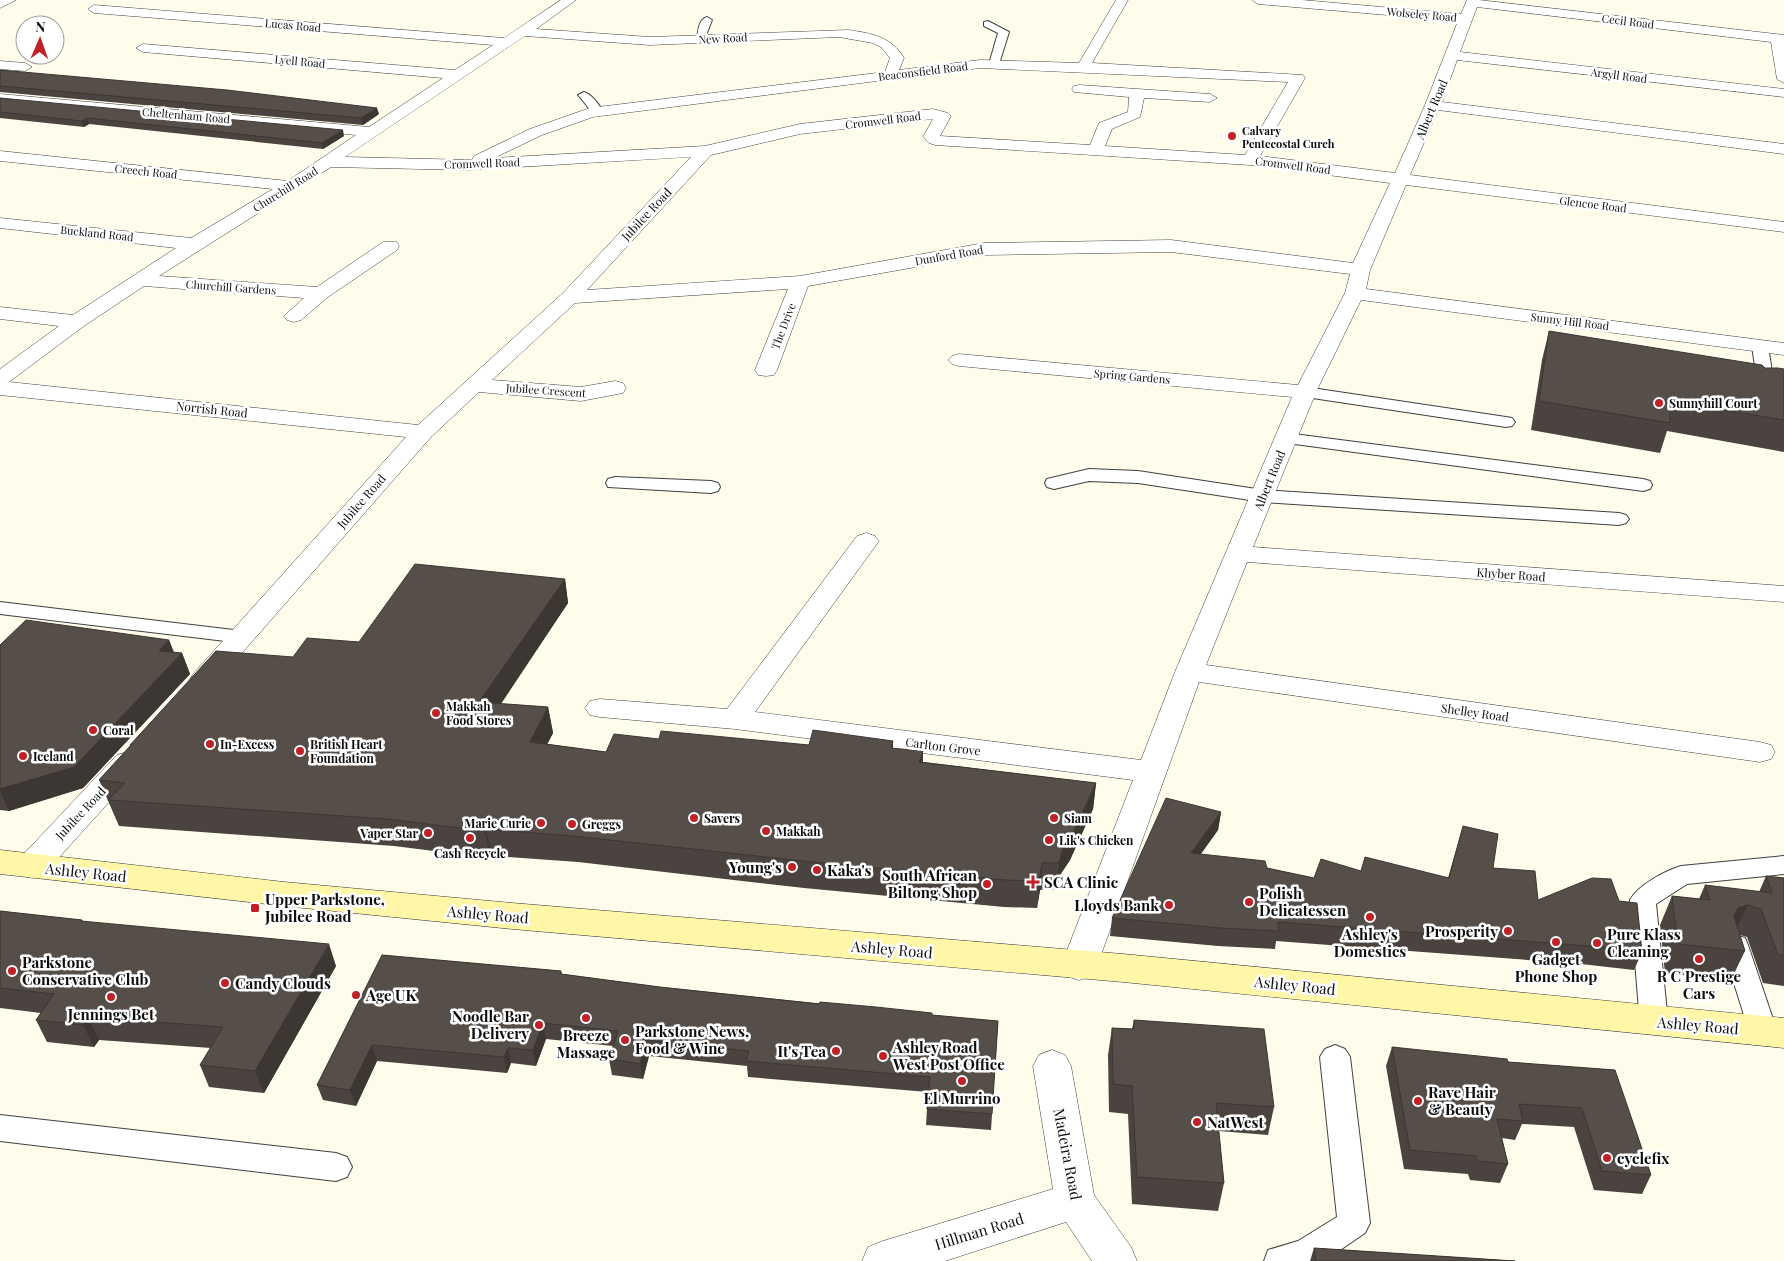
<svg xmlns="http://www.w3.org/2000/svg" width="1784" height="1261" viewBox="0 0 1784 1261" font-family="'Playfair Display',serif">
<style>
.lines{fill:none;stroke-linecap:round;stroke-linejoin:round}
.service-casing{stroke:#404040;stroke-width:2}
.minor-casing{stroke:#404040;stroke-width:1}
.secondary-casing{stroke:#2f2f2f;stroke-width:1}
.service{fill:#fff;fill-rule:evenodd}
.minor{fill:#fff;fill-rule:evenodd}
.secondary{fill:#fff7a7;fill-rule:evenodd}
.wall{fill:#4a433f}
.shaded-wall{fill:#3c3733}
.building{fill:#564e49;stroke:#3c3733}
.poi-dot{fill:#c02127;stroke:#fff;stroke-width:2}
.labels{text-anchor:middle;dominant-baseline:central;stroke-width:5;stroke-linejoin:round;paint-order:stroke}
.far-street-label{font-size:11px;fill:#0d0d0d;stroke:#fff}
.far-poi-label{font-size:11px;font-weight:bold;fill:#0d0d0d;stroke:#fff;text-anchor:start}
.street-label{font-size:12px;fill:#0d0d0d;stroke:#fff}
.poi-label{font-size:12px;font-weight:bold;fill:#0d0d0d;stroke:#fff;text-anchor:start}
.near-poi-label{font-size:15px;font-weight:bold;fill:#0d0d0d;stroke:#fff;text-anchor:start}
.near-street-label{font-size:15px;fill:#0d0d0d;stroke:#fff}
</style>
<rect width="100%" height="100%" fill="#fffcec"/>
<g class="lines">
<g class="service-casing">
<g id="service">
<path d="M707 17 712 20 707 33 708 40 703 43 698 40C697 32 699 19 707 17Z"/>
<path d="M988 21 1009 32 999 64 994 67 989 64 998 33 984 26V22Z"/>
<path d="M584 92C591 94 604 108 602 115H594L580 97 578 95Z"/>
<path d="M1760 341 1768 346C1770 362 1776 380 1766 395H1754L1752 391 1756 373 1752 346Z"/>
<path d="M1305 387 1506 417 1512 418 1515 422 1512 426 1506 427 1299 396 1297 392 1299 388Z"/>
<path d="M1286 433 1643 479 1650 481 1652 485 1650 489 1643 491 1280 442 1277 438 1280 434Z"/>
<path d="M1089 469 1138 471 1263 490 1619 513 1626 515 1629 519 1626 523 1619 525 1263 502 1138 483 1089 481 1054 489 1047 487 1045 483 1047 479Z"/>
<path d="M615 477 711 481 718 483 720 487 718 491 711 493 608 487 606 483 608 479Z"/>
<path d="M0 602 242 631 250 632 253 637 250 642 242 643 0 614Z"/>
<path d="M1784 856V874L1687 884 1656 904 1668 1022 1664 1030 1654 1033 1644 1030 1640 1022 1630 900C1638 885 1665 871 1681 866Z"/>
<path d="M1735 935 1745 938 1748 945 1777 1031 1773 1039 1763 1043 1753 1039 1749 1031 1722 945 1725 938Z"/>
<path d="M1335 1045 1345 1049 1350 1057 1370 1223 1365 1233 1324 1261H1264L1268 1250 1298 1241 1337 1217 1320 1057 1325 1049Z"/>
<path d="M0 1115 336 1153 347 1157 352 1167 347 1177 336 1181 0 1141Z"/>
</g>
</g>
<g class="minor-casing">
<g id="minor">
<path d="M0 0H16L0 8Z"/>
<path d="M561 0H576L536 29 650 37 848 30C871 33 892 37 904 58L899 70 980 60 1079 63 1116 0H1128L1092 63 1303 75 1305 78 1260 156 1395 173 1425 105 1458 21 1258 4 1252 0H1302L1461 14 1467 0H1479L1784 35V83L1777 79 1771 42 1477 7 1460 52 1784 89V97L1457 60 1442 102 1784 144V154L1438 110 1410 175 1784 222V232L1406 185 1370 270 1366 289 1784 343V355L1361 300 1316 392 1253 547 1784 586V602L1247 562 1206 665 1760 742 1771 745 1775 752 1771 759 1760 762 1199 682 1097 966 1092 976 1079 980 1066 976 1061 966 1133 780 735 729 600 717 590 715 585 708 590 701 600 699 727 709 857 536 866 533 875 536 879 541 755 712 1141 760 1175 672 1292 397 959 366 952 364 948 360 952 356 959 354 1298 385 1345 293 1350 274 1171 252 984 255 808 286 777 370 774 375 766 376 758 375 755 370 788 289 575 303 492 380 581 387 615 381 623 383 626 388 623 393 581 401 479 392 431 437 214 685 204 688 194 685 190 679 194 673 406 437 0 395V369L59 326 0 319V307L73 315 176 248 0 228V218L191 238 273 189 0 161V151L288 181 356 135 0 102V94L369 127 443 78 143 52 136 48 143 44 455 70 493 45 94 13 88 9 94 5 504 38ZM525 36 650 45 839 37 873 43 881 47 890 58 885 72 590 108 530 129 474 156 472 160 345 157ZM980 68 1288 82 1245 155 1105 146 1112 129 1140 117 1144 98 1210 102 1217 98 1210 94 1079 85 1074 86 1072 89 1074 92 1129 97 1128 112 1099 123 1090 145 940 136 951 116 948 113 933 109 800 124 705 146 494 158 542 135 593 117ZM933 119 923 137 929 143 935 145 1250 165 1390 183 1353 263 1171 240 984 243 800 276 587 290 711 155 800 134ZM691 157 563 293 418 425 9 382 84 326 144 286 304 298 284 316 287 320 294 322 301 320 328 297 397 250 399 246 397 242H383L317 287 159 276 331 167 467 170Z"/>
<path d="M0 61 25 63 32 67 25 71 0 69Z"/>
<path d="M128 752 139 755 143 762 139 769 44 874 32 878 20 874 15 866 20 858 117 755Z"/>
<path d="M1052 1050 1065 1055 1071 1066 1094 1195 1131 1247 1137 1261H1092L1066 1222 945 1261H862L868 1247 883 1241 1053 1189 1033 1066 1039 1055Z"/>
</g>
</g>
<g class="secondary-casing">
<path id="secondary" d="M0 850 284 882 512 903 1123 954 1784 1018V1048L1123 982 512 929 284 906 0 874Z"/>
</g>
<use href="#service" class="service"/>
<use href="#minor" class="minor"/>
<use href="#secondary" class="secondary"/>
</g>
<g class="wall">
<path d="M0 70 379 114 363 125 0 92Z"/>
<path d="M0 98 344 136 323 149 89 124 84 127 0 118Z"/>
<path d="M1549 331 1765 368 1784 369V452L1667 431 1660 453 1531 430 1542 360Z"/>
<path d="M565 579 568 603 501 704 548 707 553 733 547 744 606 752 659 739 809 745 893 741V748L923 762 1096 783 1093 809 1070 860 1060 875 1057 889 1040 890 1037 908 1004 907 804 888 578 862 492 856 490 858 394 846 119 826 99 780 130 746V745L293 657 359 642Z"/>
<path d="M169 640 174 652 182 653 190 674 83 788 9 811 0 810V645Z"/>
<path d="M1221 812 1218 830 1201 854 1314 878 1361 871 1448 878 1463 826 1493 868 1538 900 1619 901 1642 952 1634 970 1581 964 1276 941 1275 949 1218 946 1110 936 1112 918Z"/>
<path d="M1766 876 1784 878V986L1763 983 1747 937 1740 935 1745 951 1731 980 1665 973 1660 925 1672 896 1699 899 1705 885 1759 892Z"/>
<path d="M0 911 82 920 83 921 336 966 264 1093 209 1087 200 1065 211 1048 99 1040 94 1047 47 1042 36 1020 41 1013 0 1008Z"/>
<path d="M382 955 561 971 562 974 660 987 932 1015 998 1021 991 1130 926 1125 928 1092 748 1077 747 1066 649 1056 643 1079 612 1075 609 1059 613 1046 546 1039 536 1066 511 1063 507 1073 377 1061 356 1106 323 1100 317 1085Z"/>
<path d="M1134 1020 1274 1107 1268 1135 1219 1131 1224 1183 1218 1211 1132 1204 1128 1114 1109 1112 1108 1055 1112 1028 1132 1029Z"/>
<path d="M1392 1047 1508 1062 1615 1070 1651 1175 1642 1194 1594 1190 1574 1127 1522 1124 1515 1140 1502 1138 1508 1164 1500 1183 1470 1180 1468 1174 1404 1169 1386 1066Z"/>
<path d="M1314 1248 1515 1261H1310Z"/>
</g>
<g class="shaded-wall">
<path d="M377 108 379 114 363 125 361 118Z"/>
<path d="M87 118 89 124 84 127 82 121Z"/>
<path d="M343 130 344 136 323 149 322 143Z"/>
<path d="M565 579 568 603 484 728 479 702Z"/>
<path d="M169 640 176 660 182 653 190 674 83 788 9 811 0 791V789L159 651Z"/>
<path d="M548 707 553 733 535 768 530 742Z"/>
<path d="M923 751V777L919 762Z"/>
<path d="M1096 783 1093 809 1070 860 1060 875 1057 889 1059 863 1063 848Z"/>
<path d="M1221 812 1218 830 1188 871 1191 853Z"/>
<path d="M486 829 492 856 490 858 485 831Z"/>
<path d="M1042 863 1040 890 1037 908 1039 881Z"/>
<path d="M1748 905 1734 933 1724 936 1738 908Z"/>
<path d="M329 944 336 966 264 1093 255 1071Z"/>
<path d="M88 1017 99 1040 94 1047 83 1025Z"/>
<path d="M543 1023 546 1039 536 1066 533 1050Z"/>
<path d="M646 1040 649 1056 643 1079 640 1064Z"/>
<path d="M372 1045 377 1061 356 1106 350 1090Z"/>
<path d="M508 1048 511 1063 507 1073 504 1057Z"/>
</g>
<g class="building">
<path d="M0 70 227 90 377 108 361 118 0 86Z"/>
<path d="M0 98 343 130 322 143 87 118 82 121 0 112Z"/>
<path d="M1549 331 1762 365 1765 368H1778L1784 369V420L1670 401V423L1539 401Z"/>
<path d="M415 564 565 579 479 702 548 707 530 742 606 752 614 734 659 739 661 731 809 745 813 730 893 741 891 748 923 751 919 762 1096 783 1073 833 1063 848 1059 863H1042L1039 881 1005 880 803 861 573 836 486 829 485 831 387 819 108 800 125 783 99 780 132 744 130 745 216 651 293 657 307 638 359 642Z"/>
<path d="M26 620 169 640 159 651 182 653 74 767 0 789V645Z"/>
<path d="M1166 798 1221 812 1191 853 1265 861 1267 868 1314 878 1321 859 1361 871 1365 857 1449 878 1463 826 1498 834 1493 868 1535 871 1538 900 1592 878 1611 879 1619 901 1637 903 1642 952 1588 946 1278 922 1279 931 1221 928 1112 918Z"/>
<path d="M1766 876 1784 878V955H1778L1761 909 1748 905 1738 908 1734 916 1745 951 1678 944 1672 896 1710 900 1705 885 1772 893Z"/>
<path d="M0 911 82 920 81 921 329 944 255 1071 200 1065 223 1027 88 1017 83 1025 36 1020 54 994 0 988Z"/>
<path d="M382 955 561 971V974L660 987 819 1004 820 1002 876 1007 932 1013V1015L998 1021 992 1114 927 1109 930 1077 746 1061 749 1051 646 1040 640 1064 609 1059 618 1031 543 1023 533 1050 508 1048 504 1057 372 1045 350 1090 317 1085Z"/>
<path d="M1134 1020 1264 1029 1274 1107 1216 1103 1224 1183 1137 1177 1132 1086 1113 1084 1112 1028 1134 1029Z"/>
<path d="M1392 1047 1507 1059 1508 1062 1615 1070 1651 1175 1602 1171 1582 1108 1519 1104 1523 1121 1497 1119 1508 1164 1477 1161 1476 1156 1410 1150Z"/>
<path d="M1314 1248 1515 1261H1316Z"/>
</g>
<g class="poi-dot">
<circle cx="1232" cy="136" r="5"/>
<circle cx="1659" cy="403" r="5"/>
<circle cx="436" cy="713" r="5"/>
<circle cx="93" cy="730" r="5"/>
<circle cx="210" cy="744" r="5"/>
<circle cx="300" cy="751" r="5"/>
<circle cx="23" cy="756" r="5"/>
<circle cx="694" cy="818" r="5"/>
<circle cx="1054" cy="818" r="5"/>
<circle cx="541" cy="823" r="5"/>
<circle cx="572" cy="824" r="5"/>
<circle cx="766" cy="831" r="5"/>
<circle cx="428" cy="833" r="5"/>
<circle cx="470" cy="838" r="5"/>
<circle cx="1049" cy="840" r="5"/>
<circle cx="792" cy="867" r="5"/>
<circle cx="817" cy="870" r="5"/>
<path d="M1030.5 874.5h5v5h5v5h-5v5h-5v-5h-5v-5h5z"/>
<circle cx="987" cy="884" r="5"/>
<circle cx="1249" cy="902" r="5"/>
<circle cx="1169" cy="905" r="5"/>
<rect x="250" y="903" width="10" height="10" rx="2.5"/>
<circle cx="1370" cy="917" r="5"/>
<circle cx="1508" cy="931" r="5"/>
<circle cx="1556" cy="942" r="5"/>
<circle cx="1597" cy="943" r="5"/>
<circle cx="1699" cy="959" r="5"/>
<circle cx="12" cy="971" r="5"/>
<circle cx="225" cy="983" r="5"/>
<circle cx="356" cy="995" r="5"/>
<circle cx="111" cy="997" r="5"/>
<circle cx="586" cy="1018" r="5"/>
<circle cx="539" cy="1025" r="5"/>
<circle cx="625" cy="1040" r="5"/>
<circle cx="836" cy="1051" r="5"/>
<circle cx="883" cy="1056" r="5"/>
<circle cx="962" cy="1081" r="5"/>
<circle cx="1418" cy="1101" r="5"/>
<circle cx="1197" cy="1122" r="5"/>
<circle cx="1607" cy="1158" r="5"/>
</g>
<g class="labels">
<g class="far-street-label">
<text transform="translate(1422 14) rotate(5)">Wolseley Road</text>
<text transform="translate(1628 21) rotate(7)">Cecil Road</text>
<text transform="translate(293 25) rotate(5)">Lucas Road</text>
<text transform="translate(723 38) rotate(-3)">New Road</text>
<text transform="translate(300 61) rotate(5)">Lyell Road</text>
<text transform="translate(923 71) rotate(-7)">Beaconsfield Road</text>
<text transform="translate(1619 75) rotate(7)">Argyll Road</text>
<text transform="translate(186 115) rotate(5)">Cheltenham Road</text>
<text transform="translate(883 120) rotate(-7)">Cromwell Road</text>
<text transform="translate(482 163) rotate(-2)">Cromwell Road</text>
<text transform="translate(1293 165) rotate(7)">Cromwell Road</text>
<text transform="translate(146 171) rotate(6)">Creech Road</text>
<text transform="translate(285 189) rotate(-32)">Churchill Road</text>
<text transform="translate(1593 204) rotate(7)">Glencoe Road</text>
<text transform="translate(97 233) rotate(6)">Buckland Road</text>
<text transform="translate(949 255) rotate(-10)">Dunford Road</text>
<text transform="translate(231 287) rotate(4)">Churchill Gardens</text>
<text transform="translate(1570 321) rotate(7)">Sunny Hill Road</text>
<text transform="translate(783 326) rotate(-69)">The Drive</text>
<text transform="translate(1132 376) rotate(5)">Spring Gardens</text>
<text transform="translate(546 390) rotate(4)">Jubilee Crescent</text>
</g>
<g class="far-poi-label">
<text x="1242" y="130">Calvary<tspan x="1242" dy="13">Pentecostal Curch</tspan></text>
</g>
<g class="street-label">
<text transform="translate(1431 109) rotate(-67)">Albert Road</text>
<text transform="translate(646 214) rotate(-47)">Jubilee Road</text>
<text transform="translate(212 409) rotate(6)">Norrish Road</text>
<text transform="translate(1269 480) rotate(-68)">Albert Road</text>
<text transform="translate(361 501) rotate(-49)">Jubilee Road</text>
<text transform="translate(1511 574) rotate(4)">Khyber Road</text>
<text transform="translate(1475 712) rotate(8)">Shelley Road</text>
<text transform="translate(943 746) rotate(7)">Carlton Grove</text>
<text transform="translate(80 813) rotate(-47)">Jubilee Road</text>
</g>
<g class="poi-label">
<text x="1669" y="403">Sunnyhill Court</text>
<text x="446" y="706">Makkah<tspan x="446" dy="14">Food Stores</tspan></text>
<text x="103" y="730">Coral</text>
<text x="220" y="744">In-Excess</text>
<text x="310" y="744">British Heart<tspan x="310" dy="14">Foundation</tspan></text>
<text x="33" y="756">Iceland</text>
<text x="704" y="818">Savers</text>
<text x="1064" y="818">Siam</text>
<text x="531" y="823" text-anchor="end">Marie Curie</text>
<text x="582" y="824">Greggs</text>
<text x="776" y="831">Makkah</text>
<text x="418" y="833" text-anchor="end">Vaper Star</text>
<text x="1059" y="840">Lik's Chicken</text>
<text x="470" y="853" text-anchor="middle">Cash Recycle</text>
</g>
<g class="near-poi-label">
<text x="782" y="867" text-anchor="end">Young's</text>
<text x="827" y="870">Kaka's</text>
<text x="977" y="875" text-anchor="end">South African<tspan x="977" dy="17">Biltong Shop</tspan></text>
<text x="1044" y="882">SCA Clinic</text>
<text x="1259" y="893">Polish<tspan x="1259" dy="17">Delicatessen</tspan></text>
<text x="265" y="899">Upper Parkstone,<tspan x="265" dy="17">Jubilee Road</tspan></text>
<text x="1159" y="905" text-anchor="end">Lloyds Bank</text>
<text x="1498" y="931" text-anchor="end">Prosperity</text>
<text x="1370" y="934" text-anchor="middle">Ashley's<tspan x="1370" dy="17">Domestics</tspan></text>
<text x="1607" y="934">Pure Klass<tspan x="1607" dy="17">Cleaning</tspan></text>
<text x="1556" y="959" text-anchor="middle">Gadget<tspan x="1556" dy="17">Phone Shop</tspan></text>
<text x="22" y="962">Parkstone<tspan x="22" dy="17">Conservative Club</tspan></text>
<text x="1699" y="976" text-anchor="middle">R C Prestige<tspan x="1699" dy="17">Cars</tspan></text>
<text x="235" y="983">Candy Clouds</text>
<text x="366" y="995">Age UK</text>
<text x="111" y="1014" text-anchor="middle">Jennings Bet</text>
<text x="529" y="1016" text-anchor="end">Noodle Bar<tspan x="529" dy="17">Delivery</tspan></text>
<text x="635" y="1031">Parkstone News,<tspan x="635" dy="17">Food &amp; Wine</tspan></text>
<text x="586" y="1035" text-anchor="middle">Breeze<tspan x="586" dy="17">Massage</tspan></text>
<text x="893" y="1047">Ashley Road<tspan x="893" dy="17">West Post Office</tspan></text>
<text x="826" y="1051" text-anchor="end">It's Tea</text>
<text x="1428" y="1092">Rave Hair<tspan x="1428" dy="17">&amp; Beauty</tspan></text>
<text x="962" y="1098" text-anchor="middle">El Murrino</text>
<text x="1207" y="1122">NatWest</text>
<text x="1617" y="1158">cyclefix</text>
</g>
<g class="near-street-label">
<text transform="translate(86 872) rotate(6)">Ashley Road</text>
<text transform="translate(488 914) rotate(5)">Ashley Road</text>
<text transform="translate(892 949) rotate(5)">Ashley Road</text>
<text transform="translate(1295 985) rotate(6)">Ashley Road</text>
<text transform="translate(1698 1025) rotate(5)">Ashley Road</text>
<text transform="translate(1068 1154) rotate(79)">Madeira Road</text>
<text transform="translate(979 1231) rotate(-17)">Hillman Road</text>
</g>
</g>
<g transform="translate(40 40) rotate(2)"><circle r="24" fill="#ffffff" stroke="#9e9e9e"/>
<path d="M0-4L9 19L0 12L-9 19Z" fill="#c02127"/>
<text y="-8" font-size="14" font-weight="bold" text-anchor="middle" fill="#0d0d0d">N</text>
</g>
</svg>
